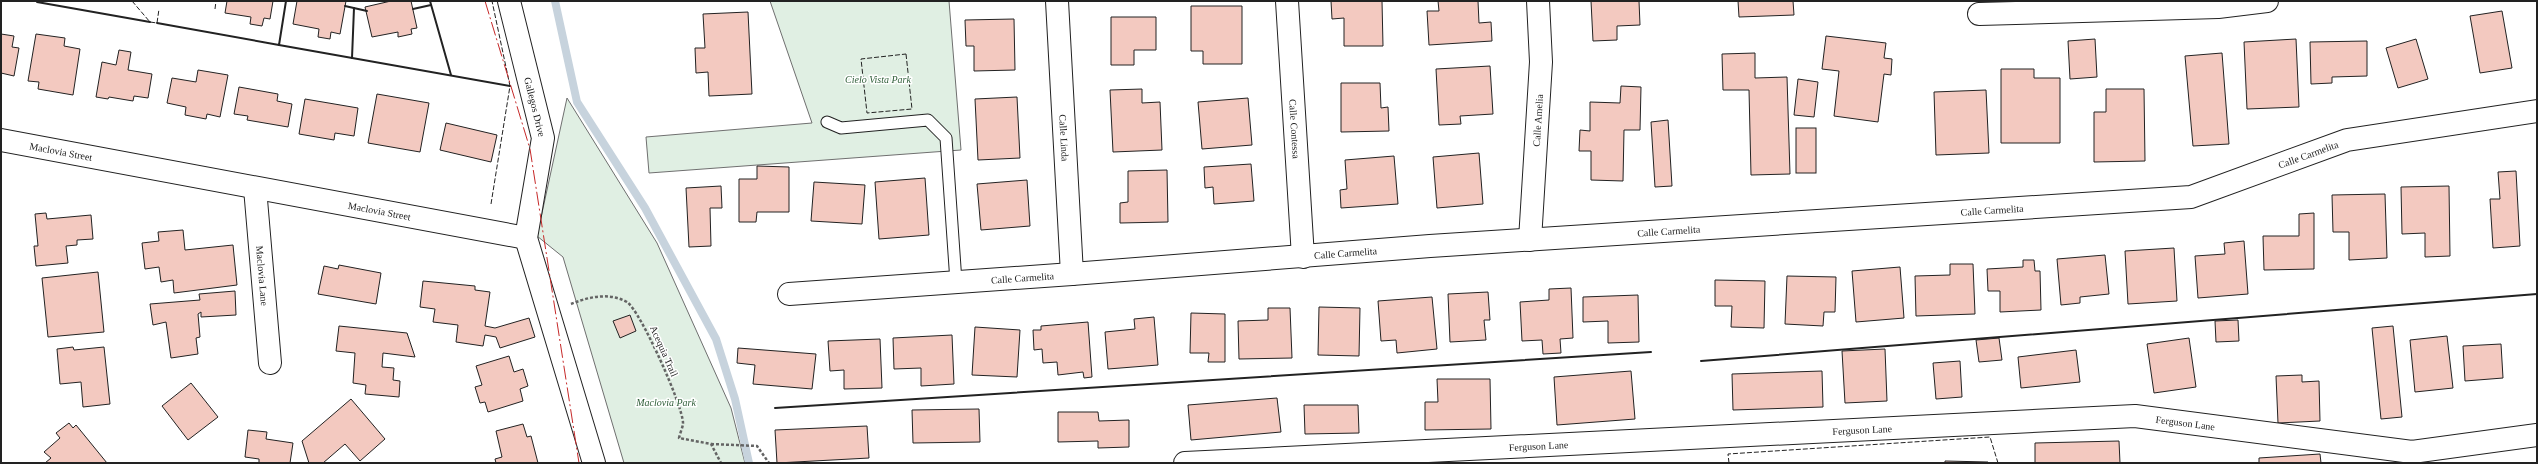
<svg xmlns="http://www.w3.org/2000/svg" width="2538" height="464" viewBox="0 0 2538 464" font-family="'Times New Roman',serif">
<style>
.green{fill:#e0efe3;stroke:#6f6f6f}
.lines{fill:none;stroke-linecap:round;stroke-linejoin:round}
.stream{stroke:#c7d3dd;stroke-width:8}
.building{fill:#f3c9c0;stroke:#222}
.service-casing{stroke:#222;stroke-width:13}
.minor-casing{stroke:#222;stroke-width:24}
.path{stroke:#646464;stroke-width:2.5;stroke-dasharray:3 2;stroke-linecap:butt}
.service{stroke:#fff;stroke-width:11}
.minor{stroke:#fff;stroke-width:22}
.fence{stroke:#222;stroke-width:1;stroke-dasharray:5 2;stroke-linecap:butt}
.wall{stroke:#222;stroke-width:2}
.power{stroke:#c62828;stroke-width:1;stroke-dasharray:14 3 2 3;stroke-linecap:butt}
.labels{text-anchor:middle;dominant-baseline:central;stroke-width:3;stroke-linejoin:round;paint-order:stroke}
.park-label{font-size:10px;font-style:italic;fill:#2f5e38;stroke:#fff}
.street-label{font-size:10px;fill:#222;stroke:#fff}
</style>
<rect width="100%" height="100%" fill="#fff"/>
<g class="green">
<path d="M770 1H949L961 150 649 173 646 137 812 123Z"/>
<path d="M567 98 657 243 731 408 745 463H624L563 257 537 236Z"/>
</g>
<g class="lines">
<path class="stream" d="M555 1 577 102 645 208 716 339 735 399 749 463"/>
</g>
<g class="building">
<path d="M227 1H273L270 19 264 18 262 26 250 24 251 17 225 13Z"/>
<path d="M297 1H346L340 34 331 32 330 39 318 37 319 29 293 24Z"/>
<path d="M411 1 417 28 411 29 412 34 398 37V32L372 37 365 7 391 1Z"/>
<path d="M1331 1H1382L1383 46H1344V18L1332 19Z"/>
<path d="M1438 1H1478L1479 23 1491 22 1492 41 1429 45 1427 11H1439Z"/>
<path d="M1591 1H1639L1640 25 1617 26V40L1593 41Z"/>
<path d="M1738 1H1793L1794 15 1739 17Z"/>
<path d="M1191 6H1242V64H1203V51H1191Z"/>
<path d="M2502 11 2512 68 2480 73 2470 16Z"/>
<path d="M748 12 752 94 709 96 708 72 696 73 695 48H705L703 14Z"/>
<path d="M1111 17H1156V50H1134V65H1111Z"/>
<path d="M1014 19 1015 70 974 71V46H966L965 20Z"/>
<path d="M1 34 14 36 12 47 19 48 14 76 1 73Z"/>
<path d="M36 34 65 38 64 46 80 49 73 95 38 89 39 82 28 81Z"/>
<path d="M1826 36 1886 43 1884 58 1892 59 1891 75 1884 74 1878 122 1834 116 1839 71 1822 69Z"/>
<path d="M2095 39 2097 77 2070 79 2068 41Z"/>
<path d="M2296 39 2299 107 2247 109 2244 42Z"/>
<path d="M2416 39 2428 79 2398 88 2386 48Z"/>
<path d="M2367 41V76L2332 77V83L2311 84 2310 42Z"/>
<path d="M119 50 131 52 128 70 152 74 148 98 134 96 133 101 109 97 108 99 96 97 102 62 116 65Z"/>
<path d="M1755 53V78L1787 77 1790 174 1751 175 1749 90H1723L1722 54Z"/>
<path d="M2222 53 2229 144 2193 146 2185 56Z"/>
<path d="M1490 66 1493 114 1460 116 1461 124 1439 125 1436 69Z"/>
<path d="M2001 69H2034V78H2060V143H2001Z"/>
<path d="M198 70 228 75 220 117 207 114 206 119 185 115 186 107 167 103 172 78 196 82Z"/>
<path d="M1798 79 1818 82 1814 117 1794 115Z"/>
<path d="M1341 83H1380L1381 108 1388 107 1389 131 1341 132Z"/>
<path d="M1621 86 1641 87 1640 130H1624L1623 181 1591 180V151H1579L1580 130 1590 131V102L1620 103Z"/>
<path d="M239 87 278 94 277 101 292 104 288 127 247 120 248 116 234 114Z"/>
<path d="M1142 89V103L1160 102 1162 150 1113 152 1110 90Z"/>
<path d="M2106 89H2144L2145 161 2094 162V112H2106Z"/>
<path d="M1986 90 1989 153 1936 155 1934 92Z"/>
<path d="M377 94 429 103 420 152 368 143Z"/>
<path d="M1017 97 1020 158 978 160 975 99Z"/>
<path d="M1248 98 1252 145 1202 149 1198 102Z"/>
<path d="M305 99 358 108 354 136 335 133 334 140 299 134Z"/>
<path d="M1668 120 1672 186 1655 187 1651 122Z"/>
<path d="M446 123 497 135 491 162 440 150Z"/>
<rect x="1796" y="128" width="20" height="45"/>
<path d="M1479 153 1483 204 1437 208 1433 157Z"/>
<path d="M1394 156 1398 204 1341 208 1340 190 1347 189 1345 160Z"/>
<path d="M1251 164 1254 201 1214 204 1213 187 1205 188 1204 167Z"/>
<path d="M757 166 789 167V212H757L756 222H739V179H757Z"/>
<path d="M1167 170 1168 222 1120 223V203L1128 202V171Z"/>
<path d="M2516 171 2520 246 2493 248 2490 199H2500L2498 172Z"/>
<path d="M925 178 929 235 879 239 875 182Z"/>
<path d="M1027 180 1030 226 981 230 977 184Z"/>
<path d="M814 182 865 185 862 224 811 221Z"/>
<path d="M721 186 722 208H710L711 246 689 247 686 188Z"/>
<path d="M2449 186 2450 256 2425 257V233L2402 234 2401 187Z"/>
<path d="M2385 194 2387 258 2349 260V232H2333L2332 195Z"/>
<path d="M46 213 47 219 91 215 93 239 77 240V245L66 246 68 263 36 266 34 246H38L35 214Z"/>
<path d="M2314 213V269L2264 270 2263 236H2299V214Z"/>
<path d="M183 230 185 250 233 245 237 285 174 293 173 280 161 282 159 267 145 269 142 243 159 241 158 232Z"/>
<path d="M2244 241 2248 294 2198 298 2195 256 2225 254 2224 243Z"/>
<path d="M2174 248 2177 301 2128 304 2125 251Z"/>
<path d="M2105 255 2109 294 2080 297V303L2061 305 2057 259Z"/>
<path d="M2023 260H2034L2035 271H2040L2041 310 2000 312V291H1988L1987 269 2023 267Z"/>
<path d="M1950 264H1973L1975 314 1916 316 1915 276 1950 275Z"/>
<path d="M339 265 381 273 376 304 318 294 324 266 338 269Z"/>
<path d="M1900 267 1904 318 1856 322 1852 271Z"/>
<path d="M98 272 104 332 48 337 42 278Z"/>
<path d="M1787 276 1836 277 1835 312H1824L1823 326 1785 324Z"/>
<path d="M1715 280 1765 281 1764 328 1731 327 1732 306H1715Z"/>
<path d="M423 281 475 286V290L490 292 485 326 495 328 529 318 535 337 500 348 496 337 485 335 483 346 456 342 458 325 433 322 435 309 420 307Z"/>
<path d="M1571 288 1573 338 1560 339 1561 353 1543 354 1542 340 1522 341 1520 302 1549 300V289Z"/>
<path d="M235 291 236 315 201 317V312L198 314 200 337 196 338 198 354 171 358 166 322 153 325 150 304 200 300 199 294Z"/>
<path d="M1488 292 1490 320H1484L1486 340 1450 342 1448 294Z"/>
<path d="M1638 295 1639 342 1608 343V321L1583 322V297Z"/>
<path d="M1432 297 1437 349 1397 353 1396 340 1381 341 1378 301Z"/>
<path d="M1319 307 1360 308 1359 356 1318 355Z"/>
<path d="M1268 308H1290L1292 358 1239 359 1238 321 1268 320Z"/>
<path d="M1191 313 1225 314V362H1208L1209 353H1190Z"/>
<path d="M630 315 636 331 620 338 613 321Z"/>
<path d="M1154 317 1158 365 1108 369 1105 332 1135 329 1134 319Z"/>
<path d="M2238 320 2239 341 2216 342 2215 321Z"/>
<path d="M1088 322 1092 377 1084 378 1083 372 1058 375 1057 362 1043 363 1042 349 1034 350 1033 330H1041V326Z"/>
<path d="M339 326 407 333 415 357 383 353 382 367 394 368 393 380 400 381 399 397 365 394 366 385 353 383 355 353 336 351Z"/>
<path d="M2393 326 2402 417 2381 419 2372 328Z"/>
<path d="M975 327 1020 330 1017 377 972 375Z"/>
<path d="M952 335 954 384 921 386V368L894 369 893 338Z"/>
<path d="M2447 336 2453 388 2415 392 2410 340Z"/>
<path d="M1999 338 2002 360 1979 362 1976 340Z"/>
<path d="M2189 338 2196 387 2154 393 2147 344Z"/>
<path d="M880 339 882 388 844 389V370L830 371 828 341Z"/>
<path d="M2501 344 2503 378 2465 381 2463 346Z"/>
<path d="M73 347 74 350 104 347 110 404 83 407 81 382 60 384 57 349Z"/>
<path d="M738 348 816 354 812 389 753 384 755 365 737 363Z"/>
<path d="M1885 349 1887 401 1845 403 1842 351Z"/>
<path d="M2076 350 2080 382 2021 388 2018 357Z"/>
<path d="M509 356 514 372 523 369 528 386 520 389 523 401 488 412 485 402 480 403 475 387 482 385 476 366Z"/>
<path d="M1960 361 1962 397 1936 399 1933 363Z"/>
<path d="M1631 371 1635 419 1557 425 1554 377Z"/>
<path d="M1822 371 1823 407 1733 410 1732 374Z"/>
<path d="M2302 375V382L2319 381 2320 421 2278 423 2276 376Z"/>
<path d="M1437 379H1490L1491 429 1425 430V402H1438Z"/>
<path d="M191 383 218 417 188 440 162 406Z"/>
<path d="M1277 398 1281 432 1191 440 1188 405Z"/>
<path d="M351 399 385 439 360 461 345 444 323 463H309L302 441Z"/>
<path d="M1304 405H1358L1359 433 1305 434Z"/>
<path d="M979 409 980 442 913 443 912 410Z"/>
<path d="M1058 412H1098L1099 421 1129 420V447L1098 448V441L1058 442Z"/>
<path d="M69 423 73 428 76 425 107 463H45L51 458 44 452 60 438 56 433Z"/>
<path d="M523 424 527 437 531 436 538 463H496L495 459 502 457 496 431Z"/>
<path d="M867 426 869 458 777 463 775 430Z"/>
<path d="M248 430 267 432 266 439 293 443 290 463H259V459L245 457Z"/>
<path d="M2119 441 2120 463H2035V443Z"/>
<path d="M2320 454 2321 463H2259V458Z"/>
<path d="M1945 461 1988 462V463H1945Z"/>
</g>
<g class="lines">
<g class="service-casing">
<path id="service" d="M827 122 841 128 928 120 946 138 956 282"/>
</g>
<g class="minor-casing">
<g id="minor">
<path id="s1" d="M509 1 543 138 526 238 594 463"/>
<path id="s2" d="M1057 1 1072 274"/>
<path id="s3" d="M1287 1 1303 257"/>
<path d="M1979 14 2218 7 2267 1"/>
<path id="s4" d="M1 140 526 238"/>
<path id="s5" d="M255 188 270 363"/>
<path id="s6" d="M1530 240 1541 62 1538 1"/>
<path id="s7" d="M789 294 1072 274 1430 246 2191 197 2347 140 2537 111"/>
<path id="s8" d="M1185 463 2135 416 2412 452 2537 435"/>
</g>
</g>
<g class="path">
<path d="M571 304C588 297 609 292 627 302 640 310 683 406 683 423 683 427 680 433 679 438L711 444 721 463"/>
<path d="M711 444 757 446 769 463"/>
</g>
<use href="#service" class="service"/>
<use href="#minor" class="minor"/>
<g class="fence">
<path d="M132 1 150 22 157 23 159 9"/>
<path d="M215 9 216 1"/>
<path d="M906 54 912 109 867 113 861 59Z"/>
<path d="M491 204 510 86 492 1"/>
<path d="M1729 463 1728 454 1990 437 1998 463"/>
</g>
<g class="wall">
<path d="M430 1 451 75"/>
<path d="M37 2 150 22"/>
<path d="M345 6 367 11"/>
<path d="M413 9 431 5"/>
<path d="M157 23 279 45 286 1"/>
<path d="M279 45 510 86"/>
<path d="M352 58 354 8"/>
<path d="M1701 361 2537 294"/>
<path d="M775 408 1651 352"/>
</g>
<path class="power" d="M485 1 530 149 579 463"/>
</g>
<g class="labels">
<g class="park-label">
<text x="878" y="79">Cielo Vista Park</text>
<text x="666" y="402">Maclovia Park</text>
</g>
<g class="street-label">
<text stroke="none"><textPath href="#s1" startOffset="109">Gallegos Drive</textPath></text>
<text stroke="none"><textPath href="#s6" startOffset="120">Calle Amelia</textPath></text>
<text stroke="none"><textPath href="#s3" startOffset="128">Calle Contessa</textPath></text>
<text stroke="none"><textPath href="#s2" startOffset="137">Calle Linda</textPath></text>
<text stroke="none"><textPath href="#s4" startOffset="61">Maclovia Street</textPath></text>
<text stroke="none"><textPath href="#s7" startOffset="1530">Calle Carmelita</textPath></text>
<text stroke="none"><textPath href="#s7" startOffset="1206">Calle Carmelita</textPath></text>
<text stroke="none"><textPath href="#s4" startOffset="385">Maclovia Street</textPath></text>
<text stroke="none"><textPath href="#s7" startOffset="882">Calle Carmelita</textPath></text>
<text stroke="none"><textPath href="#s7" startOffset="558">Calle Carmelita</textPath></text>
<text stroke="none"><textPath href="#s5" startOffset="88">Maclovia Lane</textPath></text>
<text stroke="none"><textPath href="#s7" startOffset="234">Calle Carmelita</textPath></text>
<text transform="translate(664 351) rotate(66)">Acequia Trail</text>
<text stroke="none"><textPath href="#s8" startOffset="1002">Ferguson Lane</textPath></text>
<text stroke="none"><textPath href="#s8" startOffset="678">Ferguson Lane</textPath></text>
<text stroke="none"><textPath href="#s8" startOffset="354">Ferguson Lane</textPath></text>
</g>
</g>
<rect width="2538" height="464" fill="none" stroke="#222222" stroke-width="4"/>
</svg>
